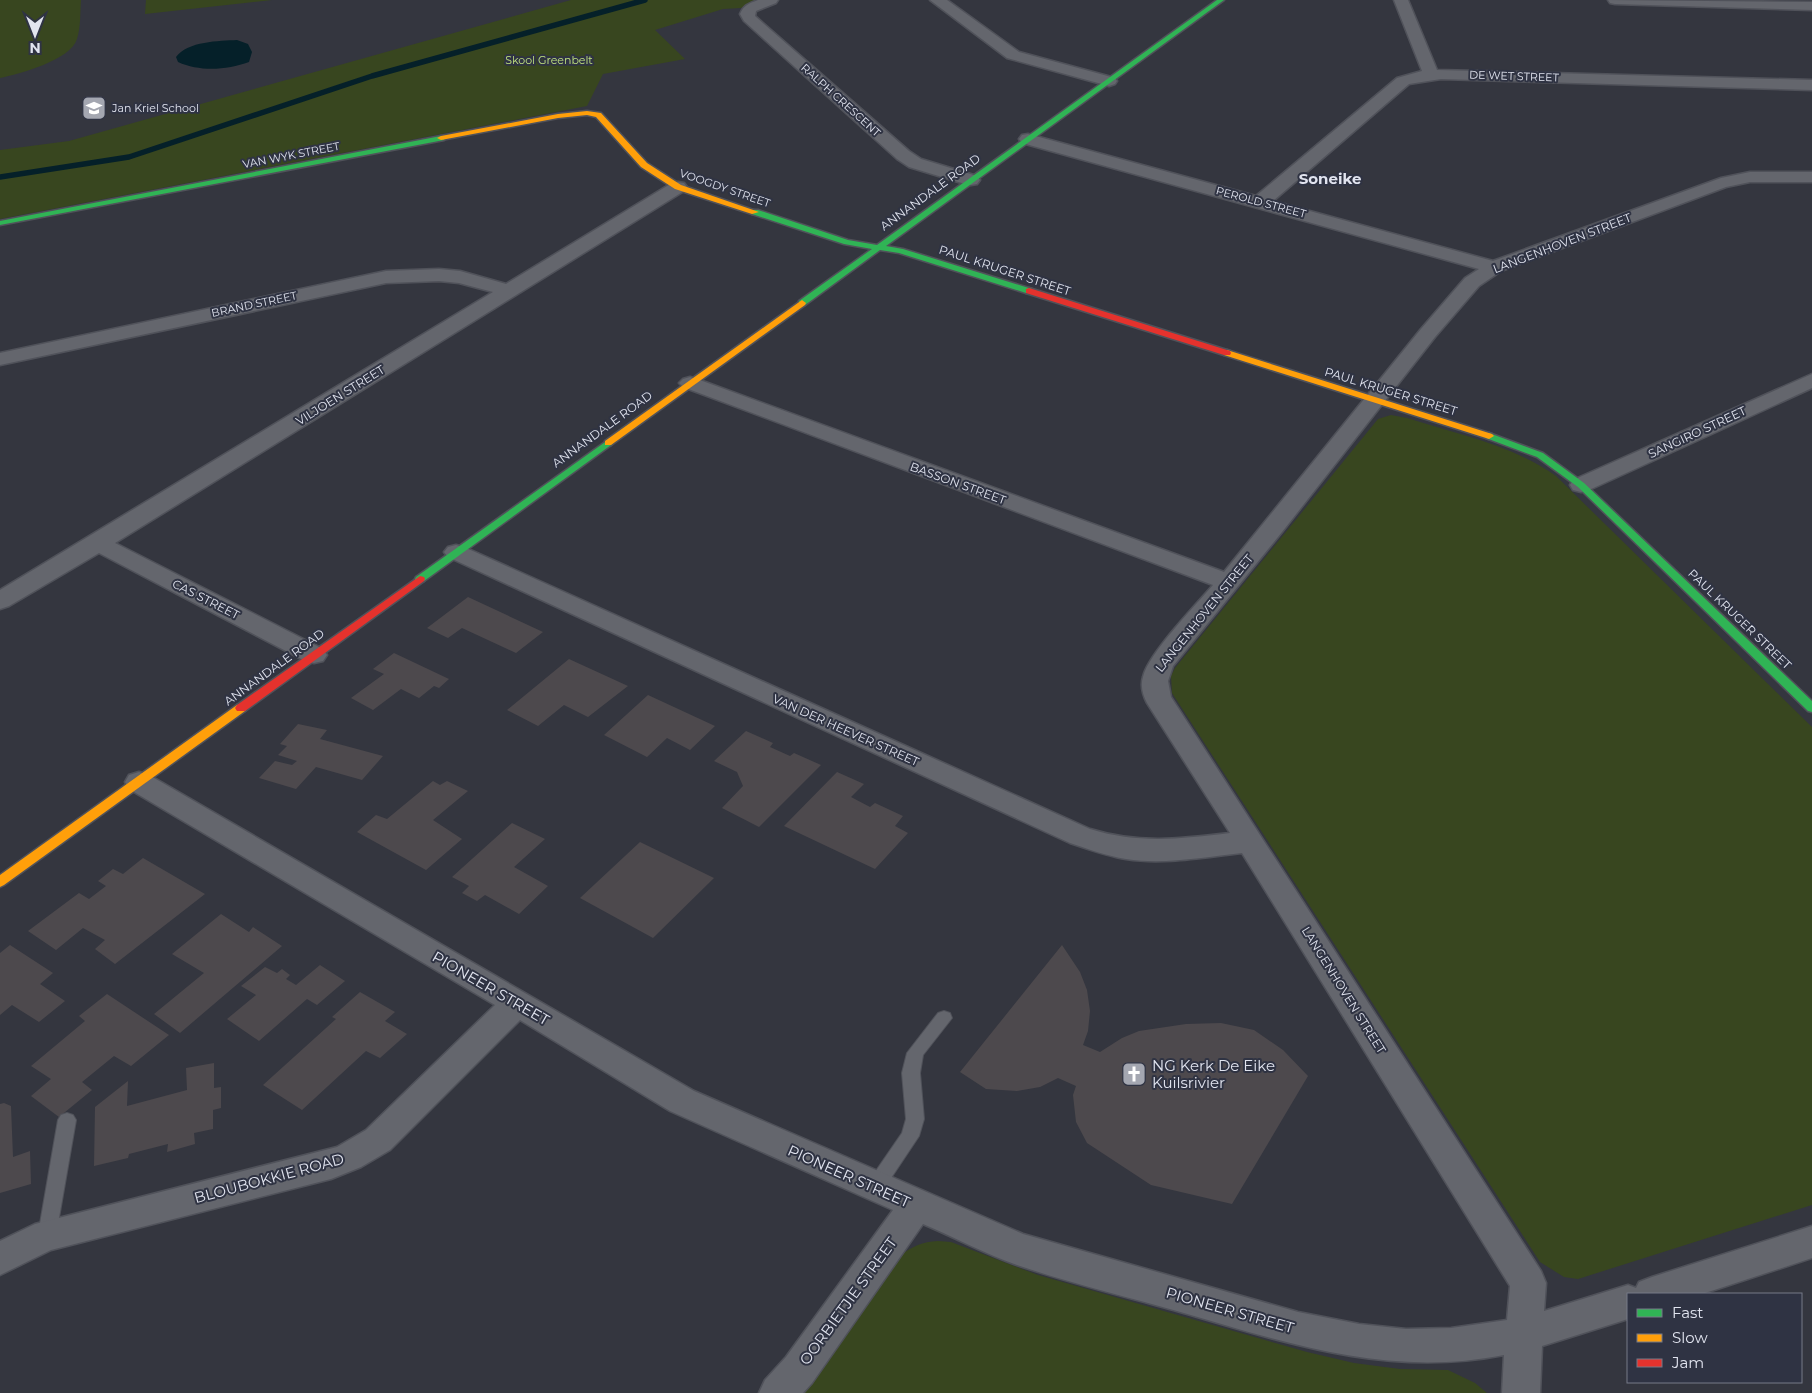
<svg xmlns="http://www.w3.org/2000/svg" width="1812" height="1393" viewBox="0 0 1812 1393" font-family="Montserrat,sans-serif">
<style>
.green{fill:#38461f}
.water{fill:#052029}
.lines{fill:none;stroke-linecap:round;stroke-linejoin:round}
.stream{stroke:#052029;stroke-width:5.5}
.building{fill:#4d494d}
.lane-casing{stroke:#50525a;stroke-width:2}
.street-casing{stroke:#50525a;stroke-width:3}
.fast-casing{stroke:#50525a;stroke-width:3}
.slow-casing{stroke:#50525a;stroke-width:3}
.jam-casing{stroke:#50525a;stroke-width:3}
.lane{fill:#64666d;fill-rule:evenodd}
.street{fill:#64666d;fill-rule:evenodd}
.fast{fill:#30b455;fill-rule:evenodd}
.slow{fill:#ff9f0a;fill-rule:evenodd}
.jam{fill:#e5322d;fill-rule:evenodd}
.labels{text-anchor:middle;dominant-baseline:central;stroke-width:4;stroke-linejoin:round;paint-order:stroke}
.far-park-label{font-size:11px;fill:#c1e37f;stroke:#2f3343}
.far-street-label{font-size:11px;fill:#e1e4ef;stroke:#2f3343}
.far-poi-label{font-size:11px;fill:#e1e4ef;stroke:#2f3343;text-anchor:start}
.street-label{font-size:12px;fill:#e1e4ef;stroke:#2f3343}
.far-district-label{font-size:15px;font-weight:bold;fill:#e1e4ef;stroke:#2f3343}
.near-street-label{font-size:15px;fill:#e1e4ef;stroke:#2f3343}
.near-poi-label{font-size:15px;fill:#e1e4ef;stroke:#2f3343;text-anchor:start}
</style>
<rect width="100%" height="100%" fill="#34363f"/>
<g class="green">
<path d="M0 0H81C80 12 81 27 77 39 71 60 19 74 0 78Z"/>
<path d="M146 0H272L145 14Z"/>
<path d="M571 0H757L741 8 723 9 655 30 685 59 603 74 587 106 0 219V150L69 141Z"/>
<path d="M1391 415 1407 418C1457 434 1513 445 1556 476L1812 727V1205L1578 1279 1564 1277 1540 1262 1172 693 1171 676 1175 668 1378 419Z"/>
<path d="M938 1241 951 1242 1038 1275 1307 1352 1354 1363 1400 1369 1448 1370 1475 1383 1487 1393H802L901 1255C913 1246 922 1242 938 1241Z"/>
</g>
<path class="water" d="M237 40 248 44 252 52 249 62C227 70 200 72 178 62L176 57C188 41 219 41 237 40Z"/>
<g class="lines">
<path class="stream" d="M0 177 129 157 372 76 645 0"/>
</g>
<g class="building">
<path d="M468 597 543 632 516 653 462 628 448 638 427 628Z"/>
<path d="M394 653 449 679 439 688 434 686 419 698 401 689 373 710 351 698 384 674 373 669Z"/>
<path d="M569 659 628 686 588 717 564 705 538 726 507 710Z"/>
<path d="M648 695 715 726 690 750 667 738 647 757 604 735Z"/>
<path d="M298 724 327 730 320 739 383 756 362 780 316 767 296 789 259 778 275 761 292 765 297 761 278 755 287 746 280 744Z"/>
<path d="M746 731 773 743 770 747 790 756 794 753 821 765 759 827 722 808 743 786 737 772 714 761Z"/>
<path d="M837 772 864 784 851 797 870 807 875 803 903 816 895 826 908 833 875 869 784 826Z"/>
<path d="M433 781 440 785 447 781 468 791 433 820 462 839 426 870 357 832 376 815 387 819Z"/>
<path d="M512 823 545 839 514 867 548 886 519 914 485 895 477 901 462 893 469 886 452 877Z"/>
<path d="M640 842 714 878 653 938 580 898Z"/>
<path d="M143 858 205 894 115 964 95 949 105 940 83 928 56 950 28 931 79 893 89 899 106 886 98 881 113 869 123 874Z"/>
<path d="M221 914 249 932 253 927 282 946 180 1033 154 1014 204 973 172 954Z"/>
<path d="M10 945 53 973 40 984 65 1001 39 1022 12 1005 0 1015V953Z"/>
<path d="M1062 945 1080 972 1087 990 1090 1011 1088 1031 1083 1045 1100 1052 1122 1038 1139 1031 1186 1024 1221 1023 1254 1030 1283 1050 1308 1076 1232 1204 1151 1185 1087 1143 1076 1122 1073 1095 1076 1086 1058 1078 1040 1087 1017 1091 986 1089 960 1072Z"/>
<path d="M320 965 345 981 317 1005 307 999 259 1041 227 1019 256 995 241 986 265 967 277 973 282 969 290 975 286 979 296 985Z"/>
<path d="M360 992 395 1012 385 1021 407 1034 380 1058 366 1051 302 1110 263 1085 336 1019 332 1017Z"/>
<path d="M107 994 169 1035 131 1066 114 1056 82 1082 92 1090 59 1117 31 1096 51 1079 31 1066 85 1021 79 1016Z"/>
<path d="M214 1063V1088L221 1087V1108L213 1110V1129L194 1133 195 1144 167 1152 168 1144 129 1154 128 1158 94 1166 95 1107 128 1081 127 1106 187 1090 186 1068Z"/>
<path d="M4 1103 11 1106 13 1157 30 1151 31 1184 0 1193V1104Z"/>
</g>
<g class="lines">
<g class="lane-casing">
<g id="lane">
<path d="M944 1011 950 1013 952 1018 923 1055 920 1073 924 1119 919 1136 881 1193 875 1195 869 1193 866 1187 869 1181 902 1133 906 1119 902 1073 907 1053 938 1013Z"/>
<path d="M67 1113 73 1115 76 1120 56 1235 54 1241 47 1243 40 1241 38 1235 58 1120 61 1115Z"/>
</g>
</g>
<g class="street-casing">
<g id="street">
<path d="M758 0H778L776 3 756 11 755 16 909 151 921 159 977 176 980 180 977 184 971 185 965 184 909 167 897 159 744 21 740 14C744 5 748 4 758 0Z"/>
<path d="M930 0H947L1019 52 1115 78 1117 81 1115 84 1109 86 1007 58Z"/>
<path d="M1394 0H1408L1437 70 1812 80V90L1441 79 1409 84 1273 201 1493 261 1721 178 1750 172H1812V182H1750L1726 187 1501 271 1479 286 1435 337 1282 532 1173 666 1168 681 1171 697 1541 1271 1546 1283 1544 1311 1628 1285 1636 1288 1639 1282 1652 1277 1812 1226V1258L1702 1294H1628V1319L1542 1346 1540 1393H1502L1504 1355C1388 1378 1287 1343 1177 1311 1124 1296 1070 1283 1017 1265 985 1254 954 1237 923 1224L812 1383 803 1393H759L765 1380 786 1357 893 1210 670 1111 520 1020 390 1150 361 1167 331 1179 51 1250 0 1275V1241L35 1224 337 1147 366 1130 495 1005 129 789 125 782 129 775 139 772 149 775 694 1091 1023 1234 1298 1312 1359 1324 1406 1329 1451 1328 1507 1320 1510 1286 1242 853C1204 857 1164 865 1126 859 1107 856 1088 849 1070 843L448 557 444 552 448 547 456 545 464 547 1090 829C1138 844 1180 839 1230 833L1147 703C1143 695 1140 686 1143 677 1148 654 1196 605 1213 585L683 387 679 383 683 379 690 377 697 379 1224 572 1421 329 1465 278 1479 269 1022 143 1019 139 1022 135 1028 134 1256 196 1397 78 1422 71Z"/>
<path d="M1608 0 1812 2V10L1615 4 1610 3Z"/>
<path d="M678 182 684 183 687 187 684 191 115 543 323 649 327 655 323 661 314 663 305 661 99 553 9 606 0 609V590L493 292 459 283 439 281 386 283 0 365V353L386 271 439 269 460 271 506 284 672 183Z"/>
<path d="M1812 374V388L1589 490 1581 492 1573 490 1570 485 1573 480Z"/>
</g>
</g>
<g class="fast-casing">
<g id="fast">
<path d="M1217 0H1224L886 246 903 249 1032 289V293H1026L899 253 880 250 805 305H799V301L872 249 844 244 752 214V210H758L848 240 877 245Z"/>
<path d="M441 136 445 138 444 140 0 225V221Z"/>
<path d="M1489 433 1543 453 1584 483 1812 701V712L1808 711 1578 487 1537 457 1486 438 1484 436Z"/>
<path d="M608 440 613 443 611 445 424 581H416L415 579 416 577Z"/>
</g>
</g>
<g class="slow-casing">
<g id="slow">
<path d="M587 111 601 113 647 163 681 185 759 212 752 214 675 189 641 167 596 117 587 115 558 118 441 140 437 138 441 136 558 114Z"/>
<path d="M802 300 806 303 805 305 611 445H605V441Z"/>
<path d="M1227 350 1492 434 1494 436 1489 439 1486 438 1224 355V351Z"/>
<path d="M241 704 247 708 245 711 4 885 0 887V875L237 705Z"/>
</g>
</g>
<g class="jam-casing">
<g id="jam">
<path d="M1029 288 1230 351 1231 353 1230 355H1224L1026 293V289Z"/>
<path d="M420 576 424 577 425 579 424 581 245 711H237L235 708 237 705Z"/>
</g>
</g>
<use href="#lane" class="lane"/>
<use href="#street" class="street"/>
<use href="#fast" class="fast"/>
<use href="#slow" class="slow"/>
<use href="#jam" class="jam"/>
</g>
<defs>
<g id="school-square" transform="scale(1.25)"><rect x="-9" y="-9" width="18" height="18" rx="4" fill="#a4a7b1" stroke="#2f3343"/><path d="M0-5L7-2L0 1L-7-2ZM-4 1L0 2.5L4 1V4Q0 6-4 4Z" fill="#fff"/></g>
<g id="church-square" transform="scale(1.25)"><rect x="-9" y="-9" width="18" height="18" rx="4" fill="#a4a7b1" stroke="#2f3343"/><path d="M-1.2-6h2.4v3.5h3.3v2.4h-3.3V6h-2.4V-.1h-3.3v-2.4h3.3Z" fill="#fff"/></g>
</defs>
<g fill-rule="evenodd">
<use href="#school-square" x="94" y="108"/>
<use href="#church-square" x="1134" y="1074"/>
</g>
<g class="labels">
<g class="far-park-label">
<text x="549" y="60">Skool Greenbelt</text>
</g>
<g class="far-street-label">
<text transform="translate(1514 76) rotate(2)">DE WET STREET</text>
<text transform="translate(841 100) rotate(42)">RALPH CRESCENT</text>
<text transform="translate(291 155) rotate(-11)">VAN WYK STREET</text>
<text transform="translate(725 188) rotate(19)">VOOGDY STREET</text>
<text transform="translate(1261 202) rotate(15)">PEROLD STREET</text>
<text transform="translate(254 304) rotate(-12)">BRAND STREET</text>
</g>
<g class="far-poi-label">
<text x="112" y="108">Jan Kriel School</text>
</g>
<g class="street-label">
<text transform="translate(930 192) rotate(-36)">ANNANDALE ROAD</text>
<text transform="translate(1562 243) rotate(-21)">LANGENHOVEN STREET</text>
<text transform="translate(1005 270) rotate(18)">PAUL KRUGER STREET</text>
<text transform="translate(1391 391) rotate(17)">PAUL KRUGER STREET</text>
<text transform="translate(340 395) rotate(-32)">VILJOEN STREET</text>
<text transform="translate(602 429) rotate(-36)">ANNANDALE ROAD</text>
<text transform="translate(1697 432) rotate(-25)">SANGIRO STREET</text>
<text transform="translate(958 483) rotate(20)">BASSON STREET</text>
<text transform="translate(206 599) rotate(27)">CAS STREET</text>
<text transform="translate(1204 613) rotate(-51)">LANGENHOVEN STREET</text>
<text transform="translate(1740 619) rotate(44)">PAUL KRUGER STREET</text>
<text transform="translate(274 667) rotate(-36)">ANNANDALE ROAD</text>
<text transform="translate(846 730) rotate(24)">VAN DER HEEVER STREET</text>
<text transform="translate(1344 990) rotate(58)">LANGENHOVEN STREET</text>
</g>
<g class="far-district-label">
<text x="1330" y="178">Soneike</text>
</g>
<g class="near-street-label">
<text transform="translate(491 988) rotate(30)">PIONEER STREET</text>
<text transform="translate(849 1176) rotate(24)">PIONEER STREET</text>
<text transform="translate(269 1178) rotate(-15)">BLOUBOKKIE ROAD</text>
<text transform="translate(848 1301) rotate(-54)">OORBIETJIE STREET</text>
<text transform="translate(1230 1310) rotate(16)">PIONEER STREET</text>
</g>
<g class="near-poi-label">
<text x="1152" y="1065">NG Kerk De Eike<tspan x="1152" dy="17">Kuilsrivier</tspan></text>
</g>
</g>
<rect x="1627" y="1293" width="175" height="90" fill="#2f3343" stroke="#767a88"/>
<rect x="1637" y="1309" width="25" height="8" fill="#30b455" stroke="#767a88"/>
<text x="1672" y="1318" font-size="15" fill="#e1e4ef">Fast</text>
<rect x="1637" y="1334" width="25" height="8" fill="#ff9f0a" stroke="#767a88"/>
<text x="1672" y="1343" font-size="15" fill="#e1e4ef">Slow</text>
<rect x="1637" y="1359" width="25" height="8" fill="#e5322d" stroke="#767a88"/>
<text x="1672" y="1368" font-size="15" fill="#e1e4ef">Jam</text>
<g transform="translate(35 35) rotate(180)" stroke="#2f3343" stroke-width="4" paint-order="stroke">
<path d="M0-4L9 19L0 12L-9 19Z" fill="#e1e4ef"/>
<text y="-8" font-size="14" font-weight="bold" text-anchor="middle" fill="#e1e4ef">N</text>
</g>
</svg>
